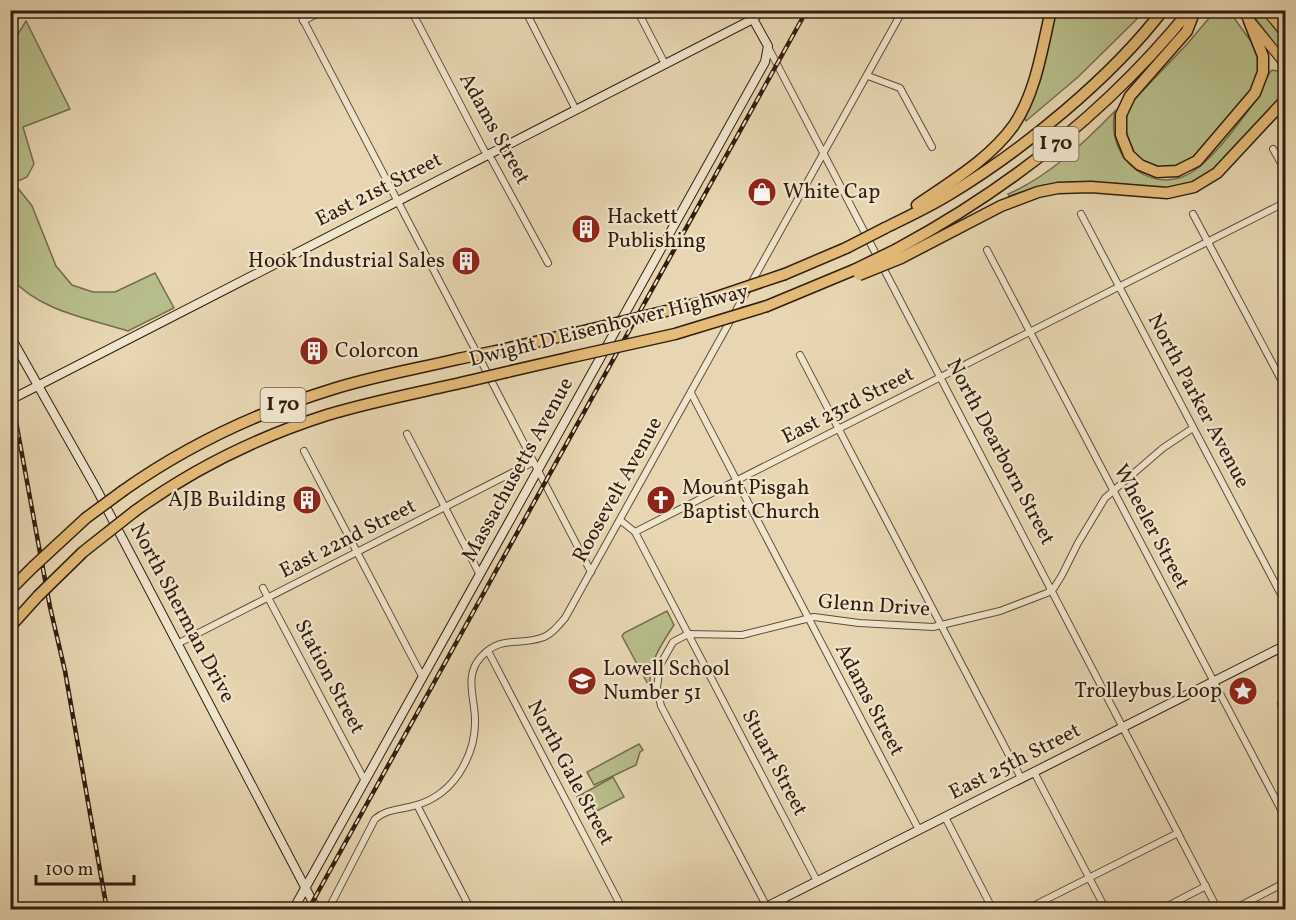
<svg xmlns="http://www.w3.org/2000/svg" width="1296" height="920" viewBox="0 0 1296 920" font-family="Vollkorn,serif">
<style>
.green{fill:#b7bd8a;stroke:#746d4c;stroke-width:1.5}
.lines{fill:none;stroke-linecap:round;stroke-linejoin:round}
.street-casing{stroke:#5e4b37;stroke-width:8}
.secondary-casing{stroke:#311d0e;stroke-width:10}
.primary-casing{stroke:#311d0e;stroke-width:11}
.highway-casing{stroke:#311d0e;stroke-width:13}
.street{stroke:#efe4cc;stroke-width:6}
.secondary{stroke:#efe4cc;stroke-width:8}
.primary{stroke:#e4bb78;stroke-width:9}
.highway{stroke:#e4bb78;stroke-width:10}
.rail-casing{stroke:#311d0e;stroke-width:4.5}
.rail{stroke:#efe4cc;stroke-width:2;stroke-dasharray:7;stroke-linecap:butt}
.highway-bridge-casing{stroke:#311d0e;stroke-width:13;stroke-linecap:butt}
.highway-bridge{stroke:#e4bb78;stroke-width:10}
.labels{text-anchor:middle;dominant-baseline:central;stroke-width:4.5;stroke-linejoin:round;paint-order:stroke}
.shield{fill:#efe4cc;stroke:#6a5947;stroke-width:1.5}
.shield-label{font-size:20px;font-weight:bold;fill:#311d0e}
.street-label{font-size:21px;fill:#311d0e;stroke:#efe4cc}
.poi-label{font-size:21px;fill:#311d0e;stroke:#efe4cc;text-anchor:start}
</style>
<rect width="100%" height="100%" fill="#e7d6b1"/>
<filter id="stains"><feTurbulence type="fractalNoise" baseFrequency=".00333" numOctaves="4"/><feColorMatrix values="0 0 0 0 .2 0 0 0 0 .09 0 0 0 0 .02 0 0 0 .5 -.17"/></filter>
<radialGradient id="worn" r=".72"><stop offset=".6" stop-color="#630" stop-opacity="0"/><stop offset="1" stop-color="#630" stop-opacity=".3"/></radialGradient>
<g class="green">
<path d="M1056 11H1111L1135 14 1138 18 1078 77 1026 121 1024 118Z"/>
<path d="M1215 11H1229L1250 40 1258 56 1259 70 1250 92 1192 160 1166 169 1147 165 1137 157 1131 148 1125 127 1127 113 1132 102 1188 43Z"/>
<path d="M1250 11H1261L1285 41V57Z"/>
<path d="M26 21 70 109 23 127 34 164 27 177 14 183 32 206 56 266 72 285 93 292H115L155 273 174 308 128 331C87 318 40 311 11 278V45Z"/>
<path d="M1272 70 1281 72 1285 77V95L1207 176 1174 190 1124 184 1070 182 1044 185 1009 196 1008 194C1048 177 1085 142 1115 111 1104 160 1156 201 1198 168 1219 151 1241 121 1257 98 1263 89 1265 77 1272 70Z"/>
<path d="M667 611 674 625C661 645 648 663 650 688L622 636 624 633Z"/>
<path d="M639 744 643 750 640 752 636 765 594 785 587 772Z"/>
<path d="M613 777 624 797 589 815 584 806 578 802 577 797Z"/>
</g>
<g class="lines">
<g class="street-casing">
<g id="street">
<path d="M298 10 591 572"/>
<path d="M411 10 484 150 492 160 548 263"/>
<path d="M525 10 576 110"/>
<path d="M637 10 665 64"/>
<path d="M303 21 325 10"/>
<path d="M768 47 1218 910"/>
<path d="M868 76 900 88 932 147"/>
<path d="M1273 149 1286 172"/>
<path d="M1081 214 1286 604"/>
<path d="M1193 214 1286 389"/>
<path d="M987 250 1286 819"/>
<path d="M800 355 1021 778"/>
<path d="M691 393 919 830"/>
<path d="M407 434 480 575"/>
<path d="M304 451 423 678"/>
<path d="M620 520 635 532 1286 202"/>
<path d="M635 532 817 881"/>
<path d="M263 588 365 781"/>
<path d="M177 644 533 462"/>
<path d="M488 651 623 910"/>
<path d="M1281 704 1286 702"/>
<path d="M1034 772 1106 910"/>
<path d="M417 805 471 910"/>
<path d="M945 817 993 910"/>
<path d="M768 909 661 706 657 687 660 665 673 642 688 634 742 635 814 617 859 623 933 627 1000 611 1047 593 1054 588 1062 575 1078 543 1105 498 1163 448 1193 428"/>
<path d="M328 910 375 819C385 810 397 810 409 807 429 803 446 792 458 775 468 760 475 741 475 723 476 700 463 676 481 657 501 635 517 646 541 638 551 635 558 626 565 618L903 10"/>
<path d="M1025 910 1178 833"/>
<path d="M1160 910 1206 886"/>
<path d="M1232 910 1286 882"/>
</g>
</g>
<g class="secondary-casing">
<g id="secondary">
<path d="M10 336 96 488 317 910"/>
<path d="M10 400 753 19 762 10"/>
<path d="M293 910 765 62 768 46 753 19"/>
<path d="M760 910 1286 645"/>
</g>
</g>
<g class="primary-casing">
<g id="primary">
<path d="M1241 10 1286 65"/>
<path d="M1266 10 1286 34"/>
</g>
</g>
<g class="highway-casing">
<g id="highway">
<path d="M1195 10 1187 31 1130 96 1121 115V135L1129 155 1140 165 1157 172 1177 171 1197 161 1255 93 1263 72V56L1249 21"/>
<path d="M917 205C950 182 990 159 1014 125 1036 92 1042 49 1051 10"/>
<path d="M885 228C907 217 929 207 950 194 1023 150 1111 78 1163 10"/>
<path d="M897 249C1010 188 1109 110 1190 10"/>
<path d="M901 258 1001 206 1038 192 1058 188 1091 187 1167 193 1194 187 1217 173 1286 99"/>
<path d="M785 274 846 248"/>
<path d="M767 306 856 269"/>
<path d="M496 351 588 330"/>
<path d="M507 372 572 357"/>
<path d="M124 490C188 445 258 412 333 389 374 376 416 369 458 359"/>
<path d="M135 511C193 469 258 437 327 415 373 401 422 392 469 381"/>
<path d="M10 590 33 567"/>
<path d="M10 627 38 596"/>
</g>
</g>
<use href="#street" class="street"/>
<use href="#secondary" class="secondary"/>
<use href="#primary" class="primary"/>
<use href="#highway" class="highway"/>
<g class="rail-casing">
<g id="rail">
<path d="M10 389 50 607 65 671 107 910"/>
<path d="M308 910 807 10"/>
</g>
</g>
<use href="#rail" class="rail"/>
<g class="highway-bridge-casing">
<g id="highway-bridge">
<path d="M846 248 885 228"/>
<path d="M856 269 897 249"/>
<path d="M859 275 901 258"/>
<path d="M588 330 699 303 785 274"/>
<path d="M572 357 675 334 767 306"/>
<path d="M458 359 496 351"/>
<path d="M469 381 507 372"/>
<path d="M33 567 86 518 124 490"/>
<path d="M38 596 83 552 135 511"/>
</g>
</g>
<use href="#highway-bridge" class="highway-bridge"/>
</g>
<defs>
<g id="shop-disc" transform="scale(1.5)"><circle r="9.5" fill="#8f2418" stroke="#efe4cc"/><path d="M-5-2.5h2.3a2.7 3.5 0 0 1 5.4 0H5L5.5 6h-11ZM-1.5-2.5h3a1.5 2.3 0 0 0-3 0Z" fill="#fff"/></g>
<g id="building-disc" transform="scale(1.5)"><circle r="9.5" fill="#8f2418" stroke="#efe4cc"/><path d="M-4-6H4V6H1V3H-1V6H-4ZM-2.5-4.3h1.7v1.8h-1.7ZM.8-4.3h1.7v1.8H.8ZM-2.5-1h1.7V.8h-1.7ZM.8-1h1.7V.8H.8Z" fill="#fff"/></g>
<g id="church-disc" transform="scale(1.5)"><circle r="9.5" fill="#8f2418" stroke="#efe4cc"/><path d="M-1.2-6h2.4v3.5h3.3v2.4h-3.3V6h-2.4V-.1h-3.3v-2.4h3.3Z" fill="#fff"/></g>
<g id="school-disc" transform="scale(1.5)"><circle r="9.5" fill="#8f2418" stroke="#efe4cc"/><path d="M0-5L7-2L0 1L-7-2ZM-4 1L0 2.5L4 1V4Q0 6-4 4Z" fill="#fff"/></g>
<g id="sight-disc" transform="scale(1.5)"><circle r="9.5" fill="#8f2418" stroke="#efe4cc"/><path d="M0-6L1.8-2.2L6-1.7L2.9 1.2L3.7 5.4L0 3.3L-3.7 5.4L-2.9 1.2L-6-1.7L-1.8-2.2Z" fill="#fff"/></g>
</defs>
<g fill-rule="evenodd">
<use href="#shop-disc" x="762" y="192"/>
<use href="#building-disc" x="586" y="229"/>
<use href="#building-disc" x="466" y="261"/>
<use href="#building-disc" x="314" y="351"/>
<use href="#building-disc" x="307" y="500"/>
<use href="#church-disc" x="661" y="500"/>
<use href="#school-disc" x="582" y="681"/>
<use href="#sight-disc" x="1243" y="691"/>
</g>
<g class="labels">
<g class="shield">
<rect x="1033.5" y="127" width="45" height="34" rx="4.5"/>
<rect x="260.5" y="388" width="45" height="34" rx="4.5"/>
</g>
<g class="shield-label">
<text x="1056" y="144">I 70</text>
<text x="283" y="405">I 70</text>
</g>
<g class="street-label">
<text transform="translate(494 129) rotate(61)">Adams Street</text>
<text transform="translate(379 190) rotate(-27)">East 21st Street</text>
<text transform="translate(609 326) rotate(-14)">Dwight D Eisenhower Highway</text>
<text transform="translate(1198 401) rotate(62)">North Parker Avenue</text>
<text transform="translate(848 406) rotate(-27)">East 23rd Street</text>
<text transform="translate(1000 452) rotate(62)">North Dearborn Street</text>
<text transform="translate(518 470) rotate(-61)">Massachusetts Avenue</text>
<text transform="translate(618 490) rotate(-61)">Roosevelt Avenue</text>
<text transform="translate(1151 527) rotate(62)">Wheeler Street</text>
<text transform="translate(348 539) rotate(-27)">East 22nd Street</text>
<text transform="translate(874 606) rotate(4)">Glenn Drive</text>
<text transform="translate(182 613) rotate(62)">North Sherman Drive</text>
<text transform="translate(329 677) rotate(62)">Station Street</text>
<text transform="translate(869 700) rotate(62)">Adams Street</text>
<text transform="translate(1015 762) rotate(-27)">East 25th Street</text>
<text transform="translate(774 763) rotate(62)">Stuart Street</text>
<text transform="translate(570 773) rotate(62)">North Gale Street</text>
</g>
<g class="poi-label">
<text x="783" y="192">White Cap</text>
<text x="607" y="217">Hackett<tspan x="607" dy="24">Publishing</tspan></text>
<text x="445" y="261" text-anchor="end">Hook Industrial Sales</text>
<text x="335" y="351">Colorcon</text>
<text x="682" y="488">Mount Pisgah<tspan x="682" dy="24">Baptist Church</tspan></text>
<text x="286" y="500" text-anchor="end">AJB Building</text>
<text x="603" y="669">Lowell School<tspan x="603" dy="24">Number 51</tspan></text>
<text x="1222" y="691" text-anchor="end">Trolleybus Loop</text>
</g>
</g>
<rect width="1296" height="920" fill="none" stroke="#e7d6b1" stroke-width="36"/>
<rect x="12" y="12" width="1272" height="896" fill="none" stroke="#311d0e" stroke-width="3"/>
<rect x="18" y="18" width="1260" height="884" fill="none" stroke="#311d0e" stroke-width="1.5"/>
<path d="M36 875v9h98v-9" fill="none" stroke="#311d0e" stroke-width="3"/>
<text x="45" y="875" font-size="18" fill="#311d0e" stroke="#efe4cc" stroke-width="4.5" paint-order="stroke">100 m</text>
<rect width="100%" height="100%" filter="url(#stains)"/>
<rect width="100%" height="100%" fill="url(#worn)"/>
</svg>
